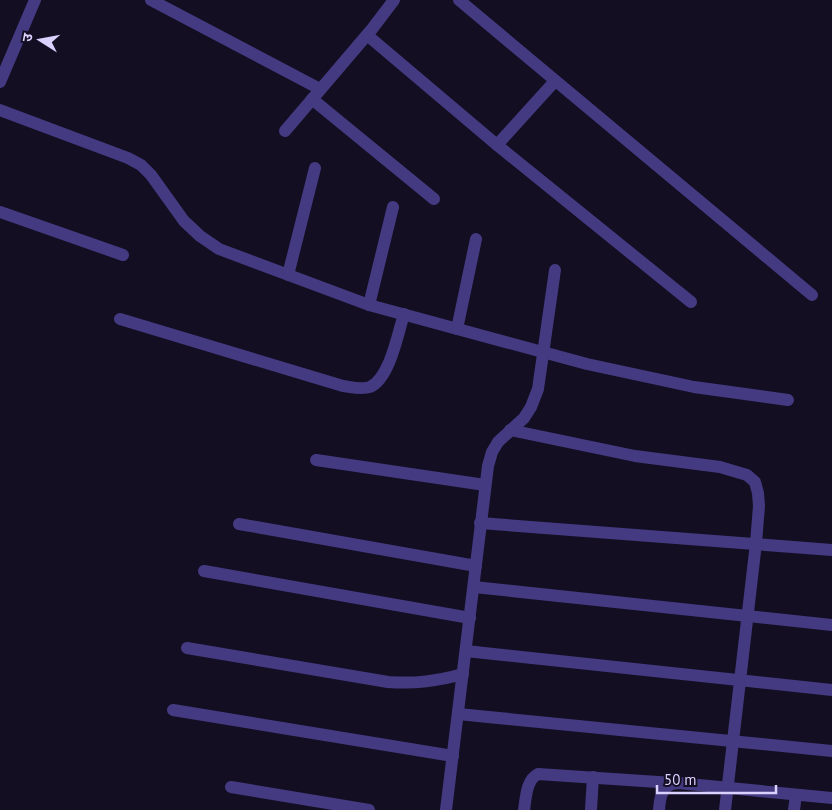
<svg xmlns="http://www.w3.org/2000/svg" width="832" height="810" viewBox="0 0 832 810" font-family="'PT Sans','Noto Sans Devanagari',sans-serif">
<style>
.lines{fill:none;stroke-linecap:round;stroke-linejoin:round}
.minor{stroke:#443a81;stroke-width:12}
.tertiary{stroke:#443a81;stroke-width:12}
</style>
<rect width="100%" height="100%" fill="#140e23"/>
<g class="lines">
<g class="minor">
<path d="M151 0 320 89"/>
<path d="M459 0 812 295"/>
<path d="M367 35 497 145 691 302"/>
<path d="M312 99 434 199"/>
<path d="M0 110 128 158 141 165 151 175 184 221 200 236 219 249 369 305 587 364 694 387 788 400"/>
<path d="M285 131 372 29 394 0"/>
<path d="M497 145 555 81"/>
<path d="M0 212 123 255"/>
<path d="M288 275 315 168"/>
<path d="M369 305 393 207"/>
<path d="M120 319 343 386C351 387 362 390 370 387 390 378 398 333 404 314"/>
<path d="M457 329 476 239"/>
<path d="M510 430 635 456 720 467 747 475 755 482 758 493 759 506 756 543 725 810"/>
<path d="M316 460 485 485"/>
<path d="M480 523 832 550"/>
<path d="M239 524 476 566"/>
<path d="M204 571 470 618"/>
<path d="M474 587 832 625"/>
<path d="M187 648 388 682C416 684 437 681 463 674"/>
<path d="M466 651 832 690"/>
<path d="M173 710 453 756"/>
<path d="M458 714 832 751"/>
<path d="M231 787 369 810"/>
<path d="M446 810 488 466 492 452 498 442 524 418 531 407 538 389 555 270"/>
<path d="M524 810C526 798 526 780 538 774L673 783"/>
<path d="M591 810 593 777"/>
<path d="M659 810C660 796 662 784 678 783L832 798"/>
<path d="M794 810 796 795"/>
</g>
<path class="tertiary" d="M0 82 35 0"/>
</g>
<g transform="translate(40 40) rotate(281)" stroke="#140e23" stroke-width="4" paint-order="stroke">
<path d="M0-4L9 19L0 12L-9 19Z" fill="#dbd1fe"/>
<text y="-8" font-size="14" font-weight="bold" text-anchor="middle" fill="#dbd1fe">उ</text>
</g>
<path d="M657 785v8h119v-8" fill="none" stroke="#dbd1fe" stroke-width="2.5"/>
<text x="664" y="785" font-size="15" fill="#dbd1fe" stroke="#140e23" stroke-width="4" paint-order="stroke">50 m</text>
</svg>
